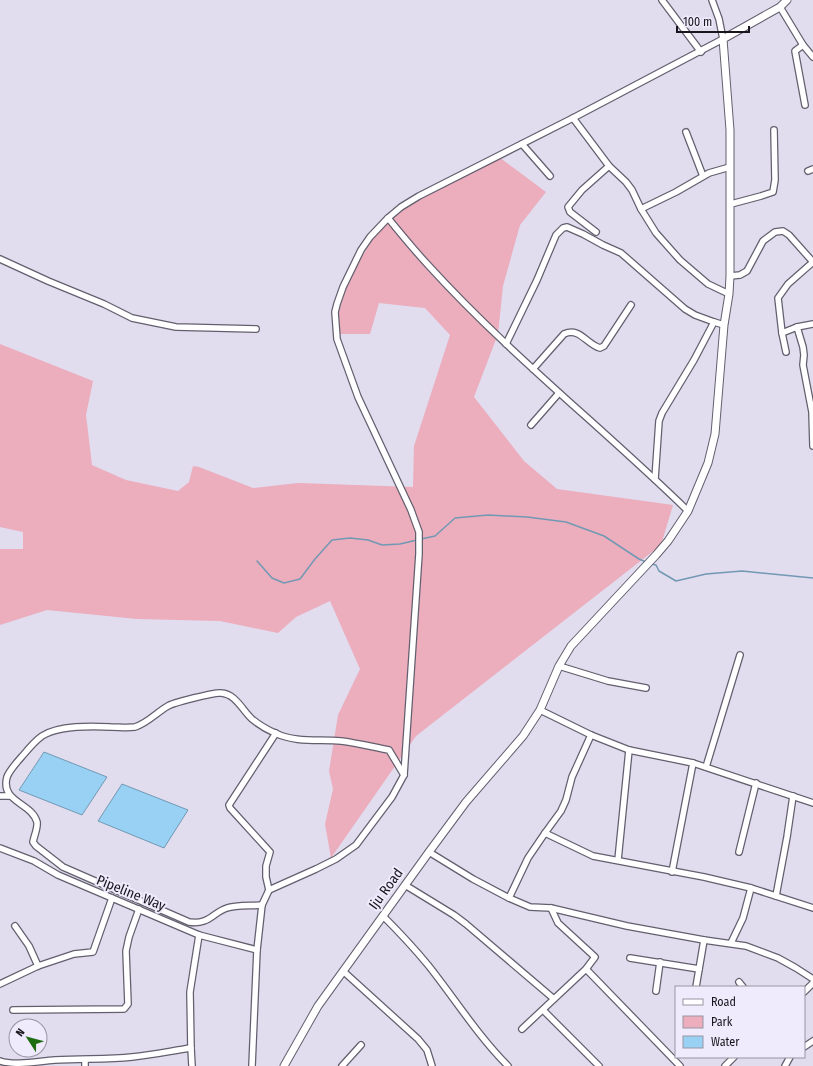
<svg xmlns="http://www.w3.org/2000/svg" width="813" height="1066" viewBox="0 0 813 1066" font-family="'Fira Sans Condensed',sans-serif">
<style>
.green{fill:#ecadbd}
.water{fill:#98d1f4;stroke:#7299b3}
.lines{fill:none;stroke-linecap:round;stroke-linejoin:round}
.stream{stroke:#7299b3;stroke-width:1.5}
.minor-casing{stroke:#635f6e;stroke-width:8}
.secondary-casing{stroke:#635f6e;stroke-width:9}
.minor{stroke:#fff;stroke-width:5.5}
.secondary{stroke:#fff;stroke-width:7}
.labels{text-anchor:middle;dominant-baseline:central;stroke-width:4;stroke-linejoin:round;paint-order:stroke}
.street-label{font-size:14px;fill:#18161c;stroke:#efeafc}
</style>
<rect width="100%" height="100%" fill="#e1dcee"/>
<path class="green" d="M499 157 546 192 520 225 503 286 498 334 474 397 524 461 557 489 673 505 661 545 416 736 331 858 325 824 333 789 329 771 338 715 360 669 330 601 296 617 278 633 220 621 137 619 47 610 0 625V549H23V532L0 527V344L93 381 86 415 92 465 126 480 178 491 189 482 193 466 199 467 253 488 298 483 413 487 414 446 450 335 425 308 379 303 370 334H339L338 313 351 274 379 229 413 202Z"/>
<g class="water">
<path d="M44 752 107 777 82 815 19 790Z"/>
<path d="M122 784 188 810 164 848 98 821Z"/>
</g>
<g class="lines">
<g class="stream">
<path d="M421 539 435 536 455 518 488 515 527 517 566 522 604 536 639 559 646 562"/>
<path d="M257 561 272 578 284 583 300 579 315 559 332 540 350 538 368 540 382 545 400 544 417 540"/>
<path d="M651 564 656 565 659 571 676 581 706 574 742 571 813 578"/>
</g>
<g class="minor-casing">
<g id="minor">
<path d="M662 0 701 52"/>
<path d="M780 7 803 45 813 57"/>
<path d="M803 45 795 51 805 105"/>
<path d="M573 118 609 166 626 182 632 190 641 209 656 233 680 260 708 284 729 294"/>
<path d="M686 132 703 176"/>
<path d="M522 144 550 176"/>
<path d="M808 171 813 169"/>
<path d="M731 204 761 196 773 192 775 180 774 130"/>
<path d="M641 209 676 192 709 173 730 167"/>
<path d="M388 218C401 234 415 251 429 266 509 354 603 428 688 511"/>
<path d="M596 232 570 212 568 207 582 190 609 166"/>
<path d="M0 259 48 281 104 304 132 318 176 327 256 329"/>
<path d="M730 276 740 275 747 271 763 241 775 232 783 231 789 235 813 262"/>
<path d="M797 327 803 347 804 355 803 365 812 412 813 446"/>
<path d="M782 333 797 327 813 324"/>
<path d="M506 344 537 280 556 235 563 228 567 227 583 234 603 245 621 253 685 309 695 315 714 322"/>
<path d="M786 352 782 333 778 298 788 284 813 262"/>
<path d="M533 369 564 334C580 327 586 344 600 348L604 346 631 305"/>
<path d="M531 425 559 393"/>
<path d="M655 479 659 421 662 413 694 360 714 322 724 325"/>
<path d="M559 666 608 681 646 688"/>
<path d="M540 710 591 735 629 750 693 763 813 803"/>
<path d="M706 767 740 655"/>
<path d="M0 796H10"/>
<path d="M545 833 593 856 704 877 751 888 813 908"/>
<path d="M0 848 34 861 58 875 199 935 257 950"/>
<path d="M429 852 473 879 509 898 530 907 551 908 627 926 704 940 746 946 778 958 796 968 813 979"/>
<path d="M739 852 756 783"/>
<path d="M618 860 629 750"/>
<path d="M672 872 693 763"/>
<path d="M405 885 454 915 466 924 554 999"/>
<path d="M269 890 316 869 336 859 356 845 392 797 404 775 419 554V532L411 510 358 397 337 339 335 312 337 304 343 287 361 250 370 237 388 218 401 207 419 196 573 118 723 39 719 19 712 0"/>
<path d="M776 896 787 837 793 796"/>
<path d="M509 898 528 858 545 833 561 811 566 800 572 777 591 735"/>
<path d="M262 905C253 906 235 905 227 908 212 913 209 925 189 922L63 867 36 846 33 842C34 836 38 828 37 822 32 803 0 802 7 777 10 769 19 760 25 753 30 747 35 741 42 736 59 725 91 726 111 727 119 727 127 728 135 727 148 723 157 712 168 706 172 703 215 692 221 693 236 694 242 710 252 719 258 724 268 730 275 733 296 743 319 739 341 741 357 743 373 747 389 750L404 775"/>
<path d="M383 916C399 932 414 948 428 965 455 999 478 1036 508 1066"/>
<path d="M15 926 29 946 38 966"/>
<path d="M731 943 743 918 751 888"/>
<path d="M630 958 699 969"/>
<path d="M586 969 680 1066"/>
<path d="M343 971 418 1039 427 1050 432 1066"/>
<path d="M739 982 743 987"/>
<path d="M0 984 38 966 74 954 93 952 112 898"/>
<path d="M696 987 704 940"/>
<path d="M656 991 660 962"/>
<path d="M804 992 813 983"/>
<path d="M13 1010 124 1009 128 1004 126 951 129 937 139 909"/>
<path d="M543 1010 599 1066"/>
<path d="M522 1029 586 969 595 957 558 923 551 908"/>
<path d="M804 1047 813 1041"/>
<path d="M85 1060V1066"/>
<path d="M0 1061C16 1066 38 1061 55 1060 81 1058 107 1060 132 1057 152 1055 171 1051 191 1048"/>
<path d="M192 1066 191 1048 190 992 199 935"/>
<path d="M252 1066 257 950 262 905 269 890 266 877V866L270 852 230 808 229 805 276 733"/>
<path d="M342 1066 361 1045"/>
<path d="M725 1066 734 1057"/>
<path d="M785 1066 790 1057"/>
</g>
</g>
<g class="secondary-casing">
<path id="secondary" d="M284 1066 318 1006 429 852 466 802 523 736 540 710 559 666 571 646 656 555 668 541 688 511 708 463 715 434 724 325 729 294 730 276V130L723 39 780 7 787 0"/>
</g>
<use href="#minor" class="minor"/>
<use href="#secondary" class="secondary"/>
</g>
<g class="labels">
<g class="street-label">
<text transform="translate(386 889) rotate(-54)">Iju Road</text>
<text transform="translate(131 893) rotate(22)">Pipeline Way</text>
</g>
</g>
<rect x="675" y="986" width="130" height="72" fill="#efeafc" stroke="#9995a2"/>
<rect x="683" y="999" width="20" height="6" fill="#ffffff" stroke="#9995a2"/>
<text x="711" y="1006" font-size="12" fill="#18161c">Road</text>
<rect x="683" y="1016" width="20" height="12" fill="#ecadbd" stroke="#9995a2"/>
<text x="711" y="1026" font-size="12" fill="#18161c">Park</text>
<rect x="683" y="1036" width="20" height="12" fill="#98d1f4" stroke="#9995a2"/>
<text x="711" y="1046" font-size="12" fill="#18161c">Water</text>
<g transform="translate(28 1038) rotate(306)"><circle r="19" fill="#efeafc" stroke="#9995a2"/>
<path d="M0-3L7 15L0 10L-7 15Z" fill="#1e6d11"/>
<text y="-6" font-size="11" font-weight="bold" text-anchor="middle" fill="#18161c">N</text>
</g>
<path d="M677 26v6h72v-6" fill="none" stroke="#18161c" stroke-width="2"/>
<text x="683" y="26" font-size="12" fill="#18161c" stroke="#efeafc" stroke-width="3" paint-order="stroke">100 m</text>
</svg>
